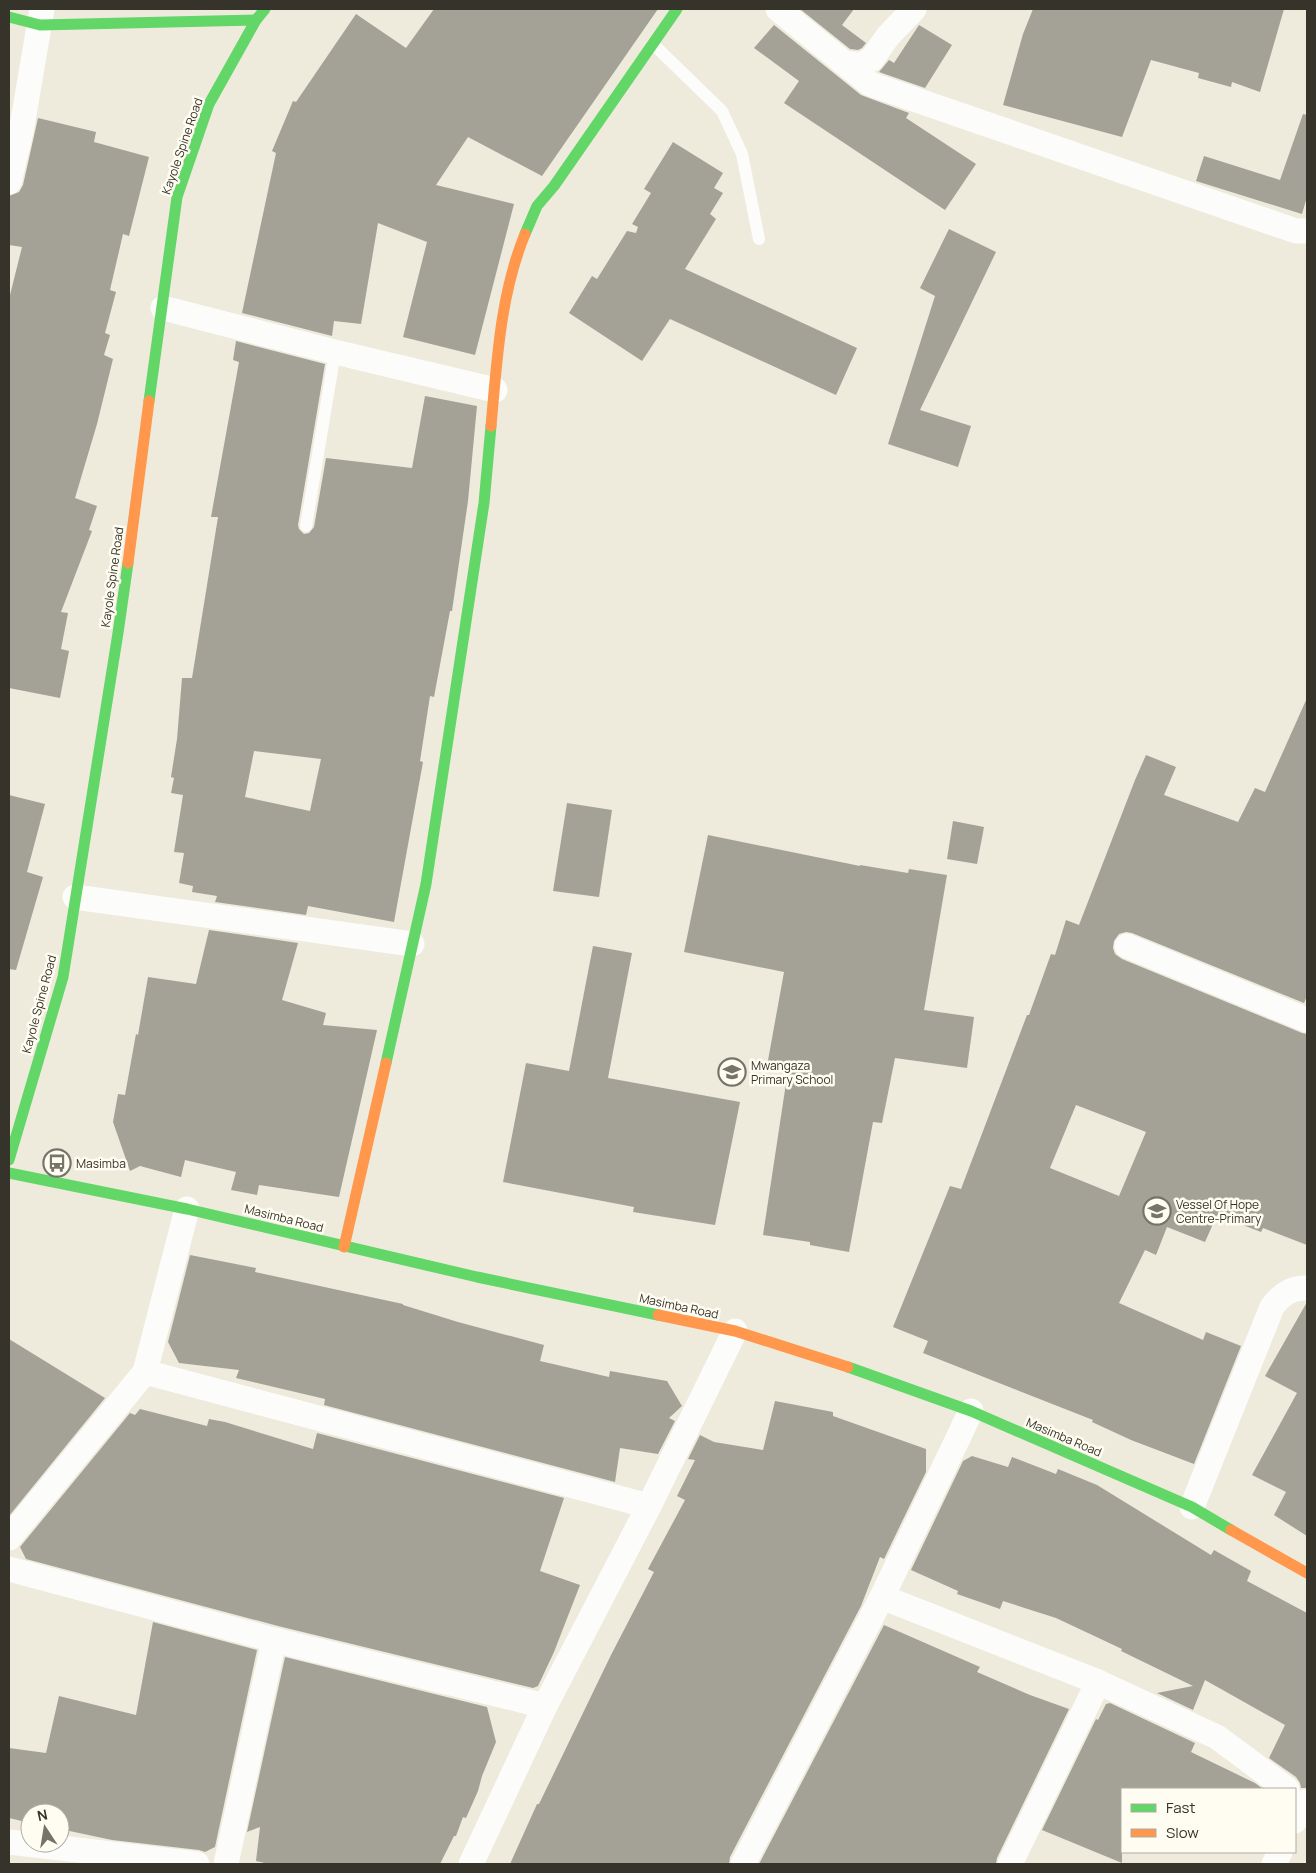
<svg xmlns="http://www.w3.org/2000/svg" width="1316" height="1873" viewBox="0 0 1316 1873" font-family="Manrope,sans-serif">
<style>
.building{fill:#a4a196;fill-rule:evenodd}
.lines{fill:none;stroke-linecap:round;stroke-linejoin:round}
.lane{stroke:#fcfcfa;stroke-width:12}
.street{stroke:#fcfcfa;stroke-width:25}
.fast{stroke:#63d668;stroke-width:11}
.slow{stroke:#ff974d;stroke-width:11}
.labels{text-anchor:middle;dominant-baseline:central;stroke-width:5;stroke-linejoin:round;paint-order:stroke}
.street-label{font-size:12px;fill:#36342a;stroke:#fffcf2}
.poi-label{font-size:12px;fill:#36342a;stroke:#fffcf2;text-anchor:start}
</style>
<rect width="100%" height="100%" fill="#eeebdd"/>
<g class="building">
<path d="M434 9H658L542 176 468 137 436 185 514 204 475 355 403 337 427 242 378 223 361 324 334 321 332 336 242 313 276 153 272 151 293 101 296 102 356 14 406 48Z"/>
<path d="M800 9H854L842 25 866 43 862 48 858 50 850 49Z"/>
<path d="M1033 9H1284L1260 92 1232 82 1231 87 1198 78 1199 73 1151 60 1122 137 1003 105 1023 34Z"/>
<path d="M774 25 861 95 909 113 906 118 976 164 945 210 784 103 799 81 754 48Z"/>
<path d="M919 25 952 45 925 88 879 72 889 60 894 63Z"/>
<path d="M1303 114 1307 115V197L1302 214 1196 181 1204 156 1280 180Z"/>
<path d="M38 118 96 132 94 142 149 157 129 236 123 234 110 290 116 292 105 333 110 335 104 355 113 359 97 424 75 498 97 506 89 530 92 531 61 612 68 613 61 649 69 651 60 698 9 688V299L22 247 9 245V196L19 192 23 185Z"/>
<path d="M673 142 723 173 714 188 723 193 710 214 716 219 685 269 857 348 836 395 670 319 642 361 569 313 592 276 597 279 627 231 636 233 638 227 632 224 651 193 644 189Z"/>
<path d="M949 229 996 252 920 410 971 426 958 467 888 444 935 296 920 288Z"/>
<path d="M236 341 325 364 298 525 299 529 304 534 309 533 314 527 326 458 412 468 425 396 477 406 468 501 452 611H450L434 697 430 696 420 761 423 762 394 922 308 906 306 915 215 902 217 896 192 892 193 886 179 883 184 853 174 852 183 795 171 793 174 778 171 777 177 739 182 678H192L218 517H211L239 362 233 360ZM254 751 321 759 310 811 245 797Z"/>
<path d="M1307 698V996L1304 1003 1132 933 1126 932 1119 934 1114 941 1113 948 1115 954 1122 959 1302 1033 1307 1034V1245L1263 1228 1261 1232 1217 1215 1205 1242 1167 1227 1156 1255 1145 1250 1119 1303 1203 1340 1206 1332 1241 1346 1194 1464 1131 1440 1092 1422 1093 1420 923 1353 928 1341 893 1327 950 1186 961 1189 1027 1015H1029L1051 954 1055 955 1066 920 1079 925 1135 780 1146 755 1176 767 1164 795 1238 822 1255 788 1265 792ZM1076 1105 1146 1132 1119 1196 1050 1168Z"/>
<path d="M9 795 45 804 27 872 43 877 16 970 9 969Z"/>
<path d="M567 803 612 810 599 897 553 891Z"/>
<path d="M953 821 984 827 977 864 947 859Z"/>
<path d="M708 835 860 866V865L908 873 909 869 947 875 924 1010 974 1017 967 1068 895 1058 882 1123 873 1122 849 1252 810 1245V1242L763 1235 788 1070 767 1066 784 972 684 952Z"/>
<path d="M209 930 298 943 282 1000 326 1013 323 1025 377 1030 339 1197 259 1185 257 1195 231 1190 236 1172 185 1160 181 1177 140 1166 130 1171 113 1122 118 1094 125 1095 136 1034 138 1035 148 977 196 984Z"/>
<path d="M593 946 632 953 608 1078 740 1102 715 1225 633 1212 634 1207 503 1182 526 1063 569 1071Z"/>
<path d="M190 1255 256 1268 255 1272 403 1304V1305L458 1322 544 1345 540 1361 609 1377 610 1371 667 1381 682 1406 669 1418 675 1421 658 1454 620 1448 615 1482 324 1405 325 1399 236 1378 239 1370 179 1363 168 1342Z"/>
<path d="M1307 1302V1536L1274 1515 1286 1492 1252 1475 1297 1393 1265 1376Z"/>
<path d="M9 1339 105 1398 9 1516Z"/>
<path d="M775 1401 833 1412V1416L926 1449V1472L884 1559 880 1557 861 1606 730 1857 729 1864H510L537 1804H539L611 1655 654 1572 648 1569 685 1500 677 1496 695 1460 688 1459 700 1435 714 1442 763 1450Z"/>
<path d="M140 1409 207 1426 209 1419 225 1422 313 1449 317 1433 564 1498 540 1571 580 1585 554 1652 538 1686 533 1688 278 1626 26 1559 20 1547 130 1413 135 1415Z"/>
<path d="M972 1456 1008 1467 1012 1457 1056 1474 1058 1469 1097 1485 1211 1555 1214 1550 1251 1571 1247 1581 1307 1613V1788H1301L1300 1783 1296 1777 1269 1758 1285 1725 1205 1680 1193 1710 1157 1693 1193 1686 1121 1651 1122 1649 1056 1618 1003 1601 1000 1609 957 1594 958 1591 911 1570 963 1461Z"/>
<path d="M153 1622 257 1650 215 1847 205 1852 199 1850 112 1840 60 1829V1813H30V1823L9 1818V1748L46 1753 59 1696 136 1715Z"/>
<path d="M884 1625 980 1667 977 1672 1030 1695 1069 1709 997 1858 996 1864H759Z"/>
<path d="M285 1657 487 1707 496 1742 482 1776 478 1791 466 1818 463 1817 456 1836H454L440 1864H269L256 1861 260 1827 247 1832Z"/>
<path d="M1110 1703 1195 1743 1191 1752 1255 1783 1263 1789H1122V1863L1042 1830 1096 1719 1098 1720 1106 1704Z"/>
</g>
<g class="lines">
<g class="lane">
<path d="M653 44 722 111 742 154 759 239"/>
<path d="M306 526 335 352"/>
</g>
<g class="street">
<path d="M778 9 870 84 1296 231H1307"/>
<path d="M845 63 860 65 872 59 888 36 914 9"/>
<path d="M9 182 21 132 42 9"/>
<path d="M163 308 335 352 495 390"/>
<path d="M75 897 412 944"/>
<path d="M1127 946 1307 1020"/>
<path d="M145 1372 649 1506"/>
<path d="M1192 1507 1272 1307C1281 1295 1291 1287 1307 1288"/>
<path d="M9 1538 145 1372 187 1209"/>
<path d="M9 1569 274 1640 545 1706"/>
<path d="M882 1597 1098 1682 1217 1737 1287 1789"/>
<path d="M1295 1821 1304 1802"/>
<path d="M9 1842 197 1864"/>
<path d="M226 1864 274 1640"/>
<path d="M471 1864 545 1706 649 1506 735 1331"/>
<path d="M743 1864 882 1597 971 1411"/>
<path d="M1010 1864 1098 1682"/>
<path d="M1274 1864 1280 1852"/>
</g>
<g class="fast">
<path d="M9 17 40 25 256 20"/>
<path d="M525 234 537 206 554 186 677 9"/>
<path d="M149 401 177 197 209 104 256 20 265 9"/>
<path d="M386 1063 426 884 484 503 491 426"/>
<path d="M9 1160 63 977 118 633 128 563"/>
<path d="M9 1173 187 1209 477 1277 658 1315"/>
<path d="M848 1367 971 1411 1192 1507 1231 1530"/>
</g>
<g class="slow">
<path d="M491 426C497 361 500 295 525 234"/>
<path d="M128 563 149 401"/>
<path d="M344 1247 386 1063"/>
<path d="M658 1315 735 1331 848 1367"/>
<path d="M1231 1530 1307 1573"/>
</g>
</g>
<defs>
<g id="school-ring" transform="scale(1.4375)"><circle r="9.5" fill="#fffcf2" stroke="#767469" stroke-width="1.5"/><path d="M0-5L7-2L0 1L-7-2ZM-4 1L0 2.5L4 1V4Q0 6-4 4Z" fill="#767469"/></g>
<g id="bus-ring" transform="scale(1.4375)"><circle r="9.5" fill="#fffcf2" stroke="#767469" stroke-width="1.5"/><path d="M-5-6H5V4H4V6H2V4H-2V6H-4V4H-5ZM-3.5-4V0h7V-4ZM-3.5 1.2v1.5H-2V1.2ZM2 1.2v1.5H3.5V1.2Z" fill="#767469"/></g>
</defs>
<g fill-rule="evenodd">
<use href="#school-ring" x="732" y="1072"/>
<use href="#bus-ring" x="57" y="1163"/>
<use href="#school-ring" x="1157" y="1211"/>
</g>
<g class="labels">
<g class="street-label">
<text transform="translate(182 146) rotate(-71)">Kayole Spine Road</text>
<text transform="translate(112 577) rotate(-82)">Kayole Spine Road</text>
<text transform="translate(39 1004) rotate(-75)">Kayole Spine Road</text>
<text transform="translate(284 1218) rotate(14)">Masimba Road</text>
<text transform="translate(679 1306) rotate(12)">Masimba Road</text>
<text transform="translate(1064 1437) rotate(23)">Masimba Road</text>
</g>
<g class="poi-label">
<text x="751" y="1065">Mwangaza<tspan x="751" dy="14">Primary School</tspan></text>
<text x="76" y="1163">Masimba</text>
<text x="1176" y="1204">Vessel Of Hope<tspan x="1176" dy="14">Centre-Primary</tspan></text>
</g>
</g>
<rect width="1316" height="1873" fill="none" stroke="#36342a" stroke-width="20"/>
<rect x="1121" y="1788" width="175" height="65" fill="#fffcf2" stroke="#afaca2"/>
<rect x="1131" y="1804" width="25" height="8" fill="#63d668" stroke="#afaca2"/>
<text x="1166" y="1813" font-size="15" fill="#36342a">Fast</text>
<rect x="1131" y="1829" width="25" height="8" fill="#ff974d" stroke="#afaca2"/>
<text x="1166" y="1838" font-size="15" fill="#36342a">Slow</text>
<g transform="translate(45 1828) rotate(348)"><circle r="24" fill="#fffcf2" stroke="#afaca2"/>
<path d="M0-4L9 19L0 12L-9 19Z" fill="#767469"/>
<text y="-8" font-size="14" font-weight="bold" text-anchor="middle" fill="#36342a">N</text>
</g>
</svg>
